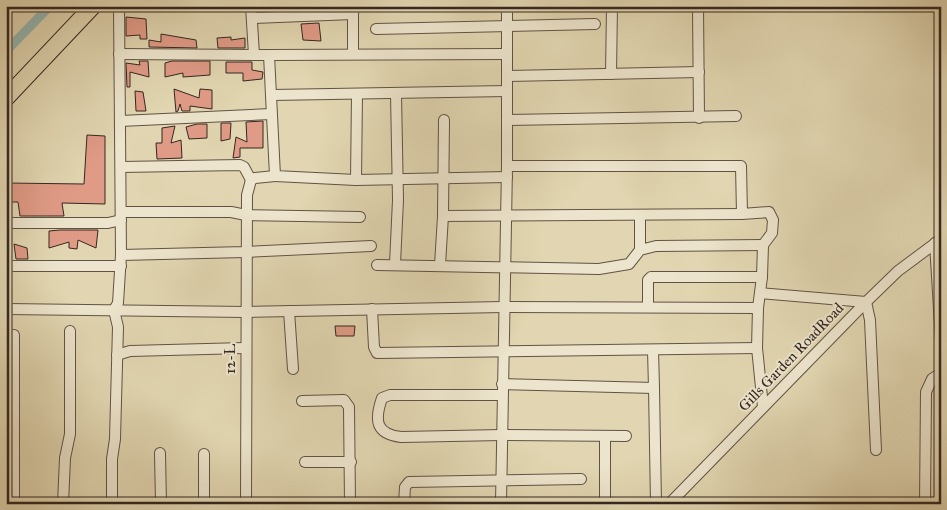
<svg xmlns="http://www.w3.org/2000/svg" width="947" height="510" viewBox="0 0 947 510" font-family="'IM FELL Great Primer',serif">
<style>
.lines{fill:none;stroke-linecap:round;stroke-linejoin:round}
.canal{stroke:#95b8b2;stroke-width:9}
.building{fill:#e09b87;stroke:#352721}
.minor-casing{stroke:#605345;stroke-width:12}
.trunk-casing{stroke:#352721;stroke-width:18}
.minor{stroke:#ece4cc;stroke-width:10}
.trunk{stroke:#e1d6b1;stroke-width:16}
.labels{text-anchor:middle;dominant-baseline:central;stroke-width:4;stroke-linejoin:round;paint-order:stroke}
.street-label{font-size:15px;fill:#352721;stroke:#ece4cc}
</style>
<rect width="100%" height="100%" fill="#e1d6b1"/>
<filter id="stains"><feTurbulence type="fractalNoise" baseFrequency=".004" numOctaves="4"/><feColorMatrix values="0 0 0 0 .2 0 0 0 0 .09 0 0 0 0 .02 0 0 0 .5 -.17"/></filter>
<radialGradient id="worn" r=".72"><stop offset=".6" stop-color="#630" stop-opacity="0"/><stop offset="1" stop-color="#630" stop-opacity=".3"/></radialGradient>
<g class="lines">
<path class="canal" d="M6 51 50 6"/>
</g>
<g class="building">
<path d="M126 17 146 19 147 39H140V35L126 36Z"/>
<path d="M319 23 321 41 303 40 301 24Z"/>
<path d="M161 34 196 40 197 48 149 47V40L161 42Z"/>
<path d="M231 37V40L245 38V48H218L217 38Z"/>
<path d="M139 61H148L149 77 130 72V87H127L126 63 140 65Z"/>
<path d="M172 61H210V75L183 77V73L165 77V63Z"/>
<path d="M226 62H252V70L263 72 262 79 243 81V73H226Z"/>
<path d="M174 89 199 98 200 89 212 90V109L190 106V111H182L180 104 178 111 176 112Z"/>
<path d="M135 91 143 92 146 111H136Z"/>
<path d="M263 121V148H240V157L233 158 236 137 247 142 246 122Z"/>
<path d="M221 123H231L230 139 221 141Z"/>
<path d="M197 124H207V138L189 139 186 127Z"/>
<path d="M175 126 171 143 181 140 182 158 157 159 156 143H162V128Z"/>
<path d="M87 135 105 136V204L62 203 64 216H20L18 202H6V183L84 184Z"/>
<path d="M60 230H98L96 248 78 240 77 249 69 248V242L49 248V231Z"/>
<path d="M14 244 27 248 28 259H16Z"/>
<path d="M335 326H355L354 336H336Z"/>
</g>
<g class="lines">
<g class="minor-casing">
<g id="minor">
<path d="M119 6 121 255"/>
<path d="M251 6 254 55"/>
<path d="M698 6 699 118"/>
<path d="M252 18 353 14 354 6"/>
<path d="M376 29 595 24"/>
<path d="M119 54 269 55"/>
<path d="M353 54V14"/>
<path d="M611 74 612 6"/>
<path d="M508 76 699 72"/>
<path d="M272 95 507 91"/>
<path d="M507 120 736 116"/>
<path d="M120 121 271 114"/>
<path d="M121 167 240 165 244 167 251 180"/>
<path d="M507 177 356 180 275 176 269 55 507 54"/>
<path d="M356 180 357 94"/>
<path d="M121 212H231L246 215 360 217"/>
<path d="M443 216 742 214"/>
<path d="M6 223H108L121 220"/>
<path d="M935 243 941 342"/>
<path d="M640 250V215"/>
<path d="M395 264 398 200 396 94"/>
<path d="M377 265 599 269 629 264 640 250 656 246 763 245"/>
<path d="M440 265 443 216 444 120"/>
<path d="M11 266H121"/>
<path d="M760 293 866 302 870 320 876 450"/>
<path d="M648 307V280L651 277H762"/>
<path d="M758 308 757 348 763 407"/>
<path d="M6 309 246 312 503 307 758 308 762 277 763 245 772 233 773 220 769 212 742 214 741 166H507"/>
<path d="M372 309 374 347 377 353 757 348"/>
<path d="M289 311 293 369"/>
<path d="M117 355 130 351 245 348"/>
<path d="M502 384 654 388 653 350"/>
<path d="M654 388 656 504"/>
<path d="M502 395H390L382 398C374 421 376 434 401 437L502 435 626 436"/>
<path d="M302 401 344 400 349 407 350 504"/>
<path d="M160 453 161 504"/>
<path d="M305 462H351"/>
<path d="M14 504V335"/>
<path d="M63 504 65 458 70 434V331"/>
<path d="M112 504V459L115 439 118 327 114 310 118 303 121 255 245 252 371 246"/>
<path d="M204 504V454"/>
<path d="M246 504 247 195 251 180 255 178 275 176"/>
<path d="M404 504 405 487 409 482 581 479"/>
<path d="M501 504 507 166V6"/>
<path d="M605 504V436"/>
<path d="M669 504 866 302 898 271 941 239"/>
<path d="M925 504 926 392 932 379 941 373"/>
</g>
</g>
<g class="trunk-casing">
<path id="trunk" d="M6 98 93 6"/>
</g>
<use href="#minor" class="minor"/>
<use href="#trunk" class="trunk"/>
</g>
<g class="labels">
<g class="street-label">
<text transform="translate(791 357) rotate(-46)">Gills Garden RoadRoad</text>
<text transform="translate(230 359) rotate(-90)">12-L</text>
</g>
</g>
<rect width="947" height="510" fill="none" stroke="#e1d6b1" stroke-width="25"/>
<rect x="8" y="8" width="932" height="495" fill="none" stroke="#352721" stroke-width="2.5"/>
<rect x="12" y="12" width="922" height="485" fill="none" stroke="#352721"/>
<rect width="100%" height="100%" filter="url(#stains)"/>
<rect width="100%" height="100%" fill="url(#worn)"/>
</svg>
